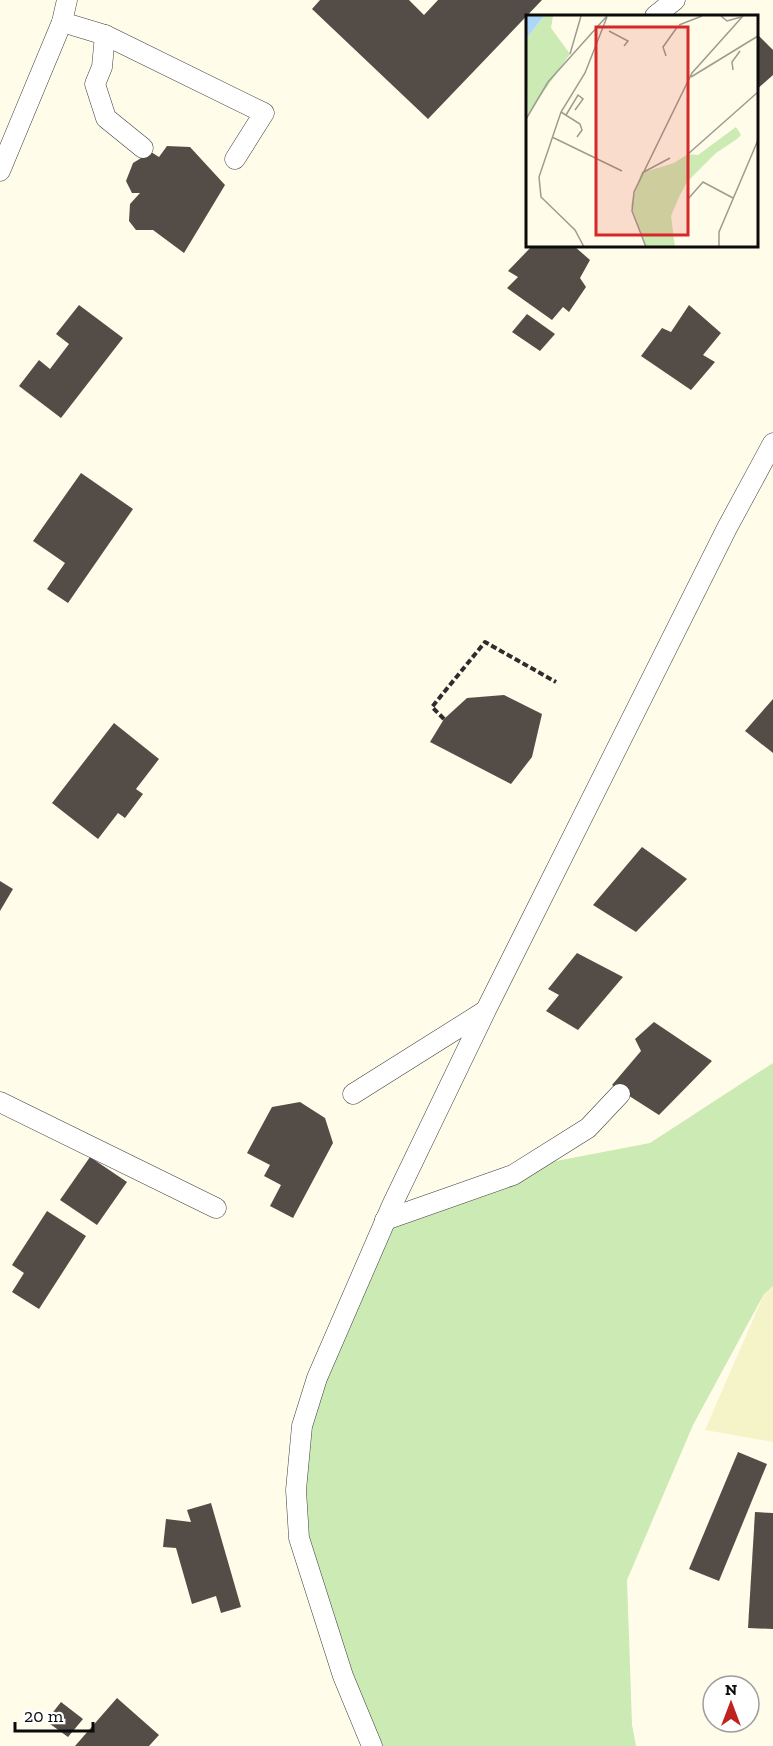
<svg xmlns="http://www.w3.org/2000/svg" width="773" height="1746" viewBox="0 0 773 1746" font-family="'Zilla Slab',serif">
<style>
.farmland{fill:#f5f4c9}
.green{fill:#cceab3}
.building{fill:#544d47}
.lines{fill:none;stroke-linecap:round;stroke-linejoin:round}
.minor-casing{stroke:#3e3e3e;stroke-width:21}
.path{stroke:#2d2d2d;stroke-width:4;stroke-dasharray:6 3;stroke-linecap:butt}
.minor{stroke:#fff;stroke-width:20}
.inset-road{fill:none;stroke:#9d9c90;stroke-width:1.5}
.view{fill:#d62828;fill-opacity:0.15;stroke:#d62828;stroke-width:3}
.inset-edge{fill:none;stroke:#0b0b0b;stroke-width:3}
</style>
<rect width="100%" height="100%" fill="#fffce9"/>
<path class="farmland" d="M773 1286V1442L705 1430 764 1294Z"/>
<path class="green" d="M773 1063V1286L764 1294 693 1425 627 1580 632 1725 636 1746H365L288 1488 376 1219 525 1167 650 1143Z"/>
<g class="building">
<path d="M320 0H409L424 15 438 0H542L428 119 312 9Z"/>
<path d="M756 33 773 50V75L756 90Z"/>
<path d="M167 146 190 147 225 185 184 253 153 230H136L129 221 130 204 140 193H132L126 181 133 163 151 152 159 157Z"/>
<path d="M532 246H574L590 260 580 278 586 287 569 312 563 307 552 320 507 288 518 277 508 271Z"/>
<path d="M79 305 123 338 61 418 19 386 39 360 50 369 69 344 56 334Z"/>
<path d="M689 305 721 333 703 355 715 362 691 390 641 356 662 328 671 332Z"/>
<path d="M527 314 555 334 540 351 512 332Z"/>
<path d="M81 473 133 509 68 603 47 589 65 563 33 541Z"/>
<path d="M504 695 542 714 532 757 511 784 430 742 444 719 467 698Z"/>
<path d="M773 699V753L745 731Z"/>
<path d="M114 723 159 759 136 789 143 794 125 818 118 813 98 839 52 803Z"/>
<path d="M642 847 687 879 636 932 593 905Z"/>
<path d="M0 881 13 889 0 911Z"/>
<path d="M577 953 623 977 578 1030 546 1011 559 995 548 989Z"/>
<path d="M654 1022 712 1061 659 1115 612 1085 641 1051 635 1039Z"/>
<path d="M300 1102 325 1118 333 1143 293 1218 270 1206 281 1185 264 1176 270 1165 247 1153 272 1107Z"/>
<path d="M90 1157 127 1182 97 1225 60 1200Z"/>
<path d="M47 1211 86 1236 39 1309 12 1292 24 1273 12 1265Z"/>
<path d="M738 1452 767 1464 719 1581 689 1569Z"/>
<path d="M211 1503 241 1607 221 1613 216 1596 192 1604 176 1548 163 1547 166 1519 191 1522 187 1510Z"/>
<path d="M755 1512 773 1513V1629L748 1628Z"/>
<path d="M117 1698 159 1735 149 1746H75Z"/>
<path d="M61 1702 83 1719 68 1737 46 1721Z"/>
</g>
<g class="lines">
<g class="minor-casing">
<g id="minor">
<path d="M655 16 675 0"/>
<path d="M62 22 105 35 102 67 95 84 106 118 143 148"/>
<path d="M105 35 264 113 235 159"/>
<path d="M0 171 62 22 67 0"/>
<path d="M353 1094 485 1011"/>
<path d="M0 1102 216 1208"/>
<path d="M385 1220 513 1175 588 1128 620 1094"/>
<path d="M372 1746 343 1676 299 1538 296 1490 302 1426 317 1378 393 1203 486 1010 727 528 773 443"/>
</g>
</g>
<path class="path" d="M444 719 432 707 485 642 556 682"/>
<use href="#minor" class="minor"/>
</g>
<g transform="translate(526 15)">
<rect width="232" height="232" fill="#fffce9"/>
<path d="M18 1H27L25 13 44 39 2 99 0 24ZM210 112 215 120 211 124 190 138 161 167 153 182 145 201 149 232H119L105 190 115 158 148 148 162 139 172 140Z" fill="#cceab3"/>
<path d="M0 1H18L0 24Z" fill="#add7f8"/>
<path class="inset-road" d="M195 1 201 6 215 2M153 10 176 1M83 16 102 26 98 31M44 39 55 1M140 41 137 32 152 11M207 55 206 47 214 36M165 62 232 21M35 97 54 109 56 115 51 122M40 100 52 80 57 84 49 95M0 104 22 67 81 1M26 122 96 156M162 139 232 77M116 158 144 143M162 184 177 167 207 183M58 232 49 215 15 182 13 162 35 97 59 58 81 2M120 232 106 196 108 177 166 58 217 1M193 232V217L232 125"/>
<path class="view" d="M70 12H162V220H70Z"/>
<rect width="232" height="232" class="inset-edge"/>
</g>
<g transform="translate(731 1704)"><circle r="28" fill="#ffffff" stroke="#9d9d9d" stroke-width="1.5"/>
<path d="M0-4.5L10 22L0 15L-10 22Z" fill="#be2320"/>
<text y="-9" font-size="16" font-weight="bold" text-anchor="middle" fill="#0b0b0b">N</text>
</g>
<path d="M15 1722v9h78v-9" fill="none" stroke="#0b0b0b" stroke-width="3"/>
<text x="24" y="1722" font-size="18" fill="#0b0b0b" stroke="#ffffff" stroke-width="4.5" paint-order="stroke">20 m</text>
</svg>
